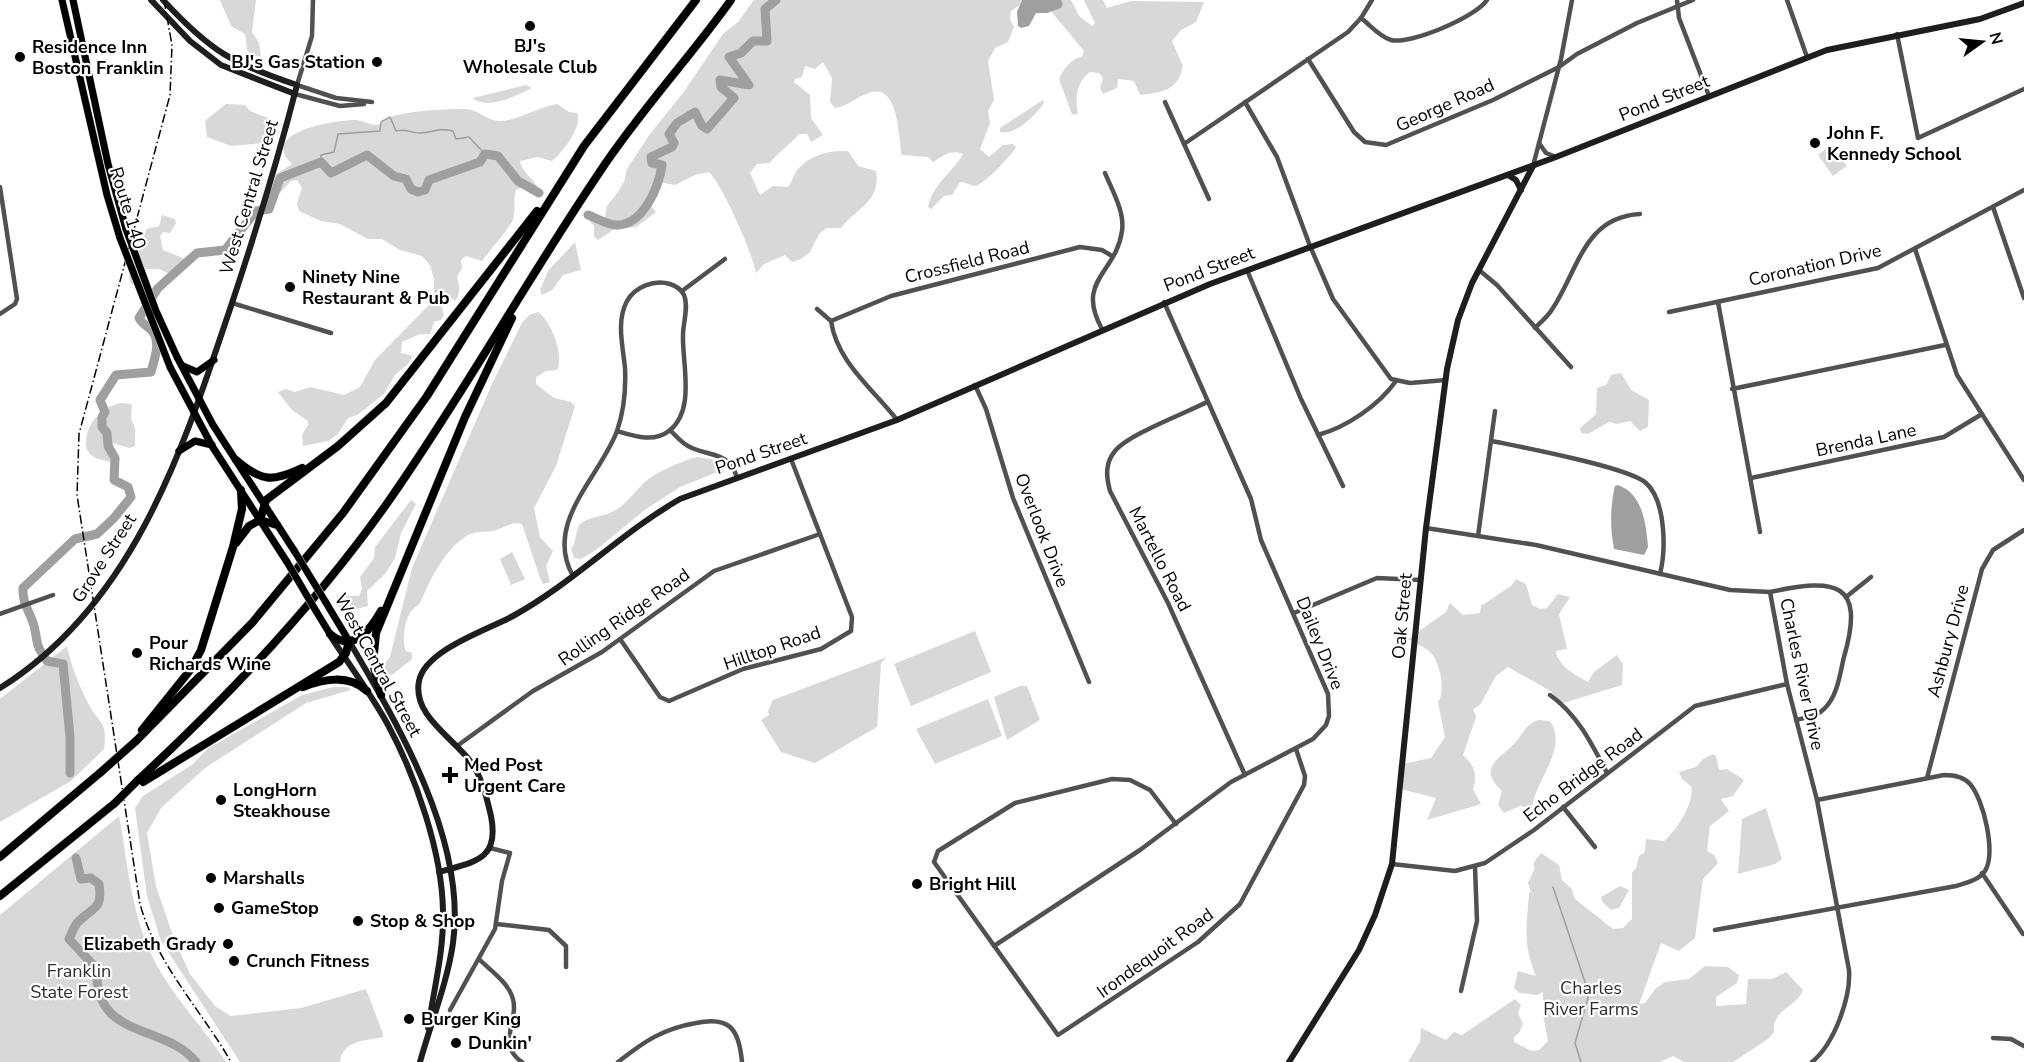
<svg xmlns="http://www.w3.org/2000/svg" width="2024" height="1062" viewBox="0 0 2024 1062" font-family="'Nunito Sans',sans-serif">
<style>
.green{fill:#d8d8d8}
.water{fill:#9f9f9f}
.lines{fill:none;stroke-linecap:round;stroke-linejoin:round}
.stream{stroke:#9f9f9f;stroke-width:1.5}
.river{stroke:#9f9f9f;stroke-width:9}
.primary-casing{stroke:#dbdbdb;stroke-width:8}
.highway-casing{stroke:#dbdbdb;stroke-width:9}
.street{stroke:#515151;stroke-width:4.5}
.secondary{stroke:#1e1e1e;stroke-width:6}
.primary{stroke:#000;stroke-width:7}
.highway{stroke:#000;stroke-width:8}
.rail{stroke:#000;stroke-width:1.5;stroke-dasharray:9 3 1.5 3;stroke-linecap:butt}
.primary-bridge-casing{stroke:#dbdbdb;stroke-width:8;stroke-linecap:butt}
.highway-bridge-casing{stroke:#dbdbdb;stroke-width:9;stroke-linecap:butt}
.primary-bridge{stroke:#000;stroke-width:7}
.highway-bridge{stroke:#000;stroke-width:8}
.poi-dot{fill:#000;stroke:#fff;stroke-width:2}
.labels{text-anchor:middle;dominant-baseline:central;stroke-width:4.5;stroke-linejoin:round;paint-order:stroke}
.poi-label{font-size:18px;font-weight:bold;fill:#000;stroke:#fff;text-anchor:start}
.street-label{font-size:18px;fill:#000;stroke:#fff}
.park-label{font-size:18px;fill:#2f2f2f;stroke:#fff}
</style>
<rect width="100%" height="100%" fill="#fff"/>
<g class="green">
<path d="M220 0H256L252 32 259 43 261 56C243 56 248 47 245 34L231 26Z"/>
<path d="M754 0H1021L1020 5 1011 11 1010 20 1014 27 1008 42 995 48 988 61 994 100 988 111 990 123 980 149 989 157 1003 145 1013 144 1016 147C1012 155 982 187 974 186 969 185 966 182 960 182L952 195 944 196 931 209 928 207C932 185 953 172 963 154 951 149 943 156 933 162L928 157 902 155C898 139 900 82 869 93 856 97 848 106 835 108L830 102 832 78 823 62 815 69 805 66 802 77 795 79 794 82 810 95 811 118 823 135 811 142 807 134H799C790 145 779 151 770 163L757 164 750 173 760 195 773 186 788 187C793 181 793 175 798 169 810 155 829 150 848 151L858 166 876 171C881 202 857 207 841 228H826L819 234 810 252 801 259 792 262 785 255 764 264 756 273C752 252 723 186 709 172L695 175 675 185 659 182 654 187 651 206 656 212 636 227 613 230 598 240 594 236V226L585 216 605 218 607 206 618 192 624 182 627 169 650 134 683 93 723 34 738 22Z"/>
<path d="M1061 0H1071L1079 16 1092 26 1095 23 1084 0H1103L1107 8 1131 1 1204 2 1196 22 1181 30 1172 41 1183 66C1178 92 1161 92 1140 95L1134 81 1118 79 1117 88 1103 94 1100 88 1103 78 1099 73 1090 72C1076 83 1075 97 1078 113L1075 115 1072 114 1059 79C1063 70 1071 58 1082 57L1084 51 1050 10 1058 9 1063 4Z"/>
<path d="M526 85 531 88C518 96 485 110 473 98Z"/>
<path d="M1043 100 1044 103C1036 115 1015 136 1000 132V128Z"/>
<path d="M226 104 245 105 250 111 268 118V135L263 143 231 146 207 137 205 121Z"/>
<path d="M557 104 569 112 577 113C583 126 563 152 552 161L538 157 520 161C522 173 535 180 540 191L533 193 524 187 516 190C513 199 516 210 513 219 510 228 489 251 482 261L466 256 461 260 462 268 457 277C459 286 461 293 455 301L444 292 440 301 444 315 441 320 434 322 430 334H420L402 342 401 353 413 356 408 364 395 375 384 394 357 415 348 418 338 434 328 441 303 446 302 435 308 425V421L292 410 278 392 286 389 295 392 310 387 344 395 360 387 375 360 429 305 434 296V279L430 265 422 256 400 250 382 239H368L340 224 321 221 299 211 297 203 302 188 297 180 291 181 280 193 271 195 278 173 292 164C258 132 335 120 355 120 362 120 370 125 377 125 382 124 388 118 393 116 416 110 443 109 466 109 479 110 487 121 500 121 517 121 538 107 557 104Z"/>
<path d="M1831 145 1847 166 1833 176 1818 155Z"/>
<path d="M162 215 175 219 176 223 170 233 163 232 160 236 163 250 190 261 172 275 159 269H146L137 283 131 284 129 277 144 234 147 229 159 226Z"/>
<path d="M575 242 581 270 563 275 552 290 542 295 540 290 548 271Z"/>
<path d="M538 312C550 319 565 356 557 370L546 371 536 377V384L554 398 571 402 575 406 556 466 534 508 540 537 553 551 546 566 550 582 543 584 540 578 522 524C514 521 505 527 496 530 486 533 474 530 465 537 444 551 431 578 421 601 418 607 411 609 409 615 404 623 402 643 406 651L412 653V659L392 675 387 674 383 666 390 657 412 568 492 384 522 323 529 315Z"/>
<path d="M1621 373 1631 390 1649 400 1648 427 1640 431 1630 421 1617 424 1609 422 1588 434 1581 433 1580 428 1596 414 1597 388 1606 385 1611 375Z"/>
<path d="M120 403 132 404 131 418 135 428V446L129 448 113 443V458L110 462C104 460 95 459 91 455 80 445 89 422 99 415L107 417 109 407Z"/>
<path d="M698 457 721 461 725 469 680 487 646 509 596 550 581 559 574 558 571 549C577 542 575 530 580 524 588 517 605 516 614 511 626 505 635 491 645 482 654 473 686 459 698 457Z"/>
<path d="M411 500 416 504 401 533 395 558 385 574 367 591 368 606 343 612 336 603 337 595 359 596 362 589 360 577 374 558 375 547Z"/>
<path d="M512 552 525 579 511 585 500 559Z"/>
<path d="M1516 579 1526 584 1532 605 1540 609 1547 608 1558 594 1570 597 1559 614 1567 649 1556 651C1558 667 1576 675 1588 682L1594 672 1617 655 1623 664 1622 685 1557 705 1552 692 1508 667 1496 676 1480 705 1473 709 1476 717 1463 755C1474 766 1478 773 1473 789L1481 804 1427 820 1436 798 1397 788 1398 765 1431 758 1445 737 1438 702C1446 691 1440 660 1429 651 1423 646 1415 644 1408 639L1446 612 1450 603 1463 615 1480 613 1481 606 1511 586Z"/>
<path d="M975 631 991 672 911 706 894 664Z"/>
<path d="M67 646C71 666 79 685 88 703 99 725 108 720 104 749L71 781 0 822V699Z"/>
<path d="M887 657 881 663 877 727 815 763 781 752 761 720 769 715 768 711 773 700Z"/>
<path d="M1020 686H1027L1040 720 1007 740 994 697Z"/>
<path d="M333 687H348L351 690 306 703 205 768 161 808 147 833 156 886 174 939 190 974 216 1007 231 1016 301 1008 366 989 383 1034V1037C364 1041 343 1040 340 1062H240L161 941 147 896 135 808 143 796 193 764 207 749 302 695Z"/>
<path d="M988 699 1002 736 935 764 916 729Z"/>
<path d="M1538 720 1550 721C1569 748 1535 780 1532 808L1520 806 1504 813 1498 805 1502 791C1497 786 1489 778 1491 770 1494 758 1507 752 1515 743 1523 734 1526 724 1538 720Z"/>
<path d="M1713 754 1716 756 1719 770 1727 769 1744 780 1733 796 1721 799 1729 811 1710 826 1707 851 1714 855 1718 863 1703 879 1695 938 1679 951 1661 943 1639 1004 1645 1003 1655 989 1665 982 1689 979 1705 966 1728 967 1739 975 1737 983 1716 997V1006L1746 1004 1748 979H1772L1786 972 1803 990C1797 1007 1771 1010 1774 1032L1768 1039 1733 1062H1684L1673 1056 1660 1062H1408L1420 1042 1421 1028 1446 1040 1454 1032 1462 1035 1515 999 1521 1005 1518 1013 1523 1024 1519 1033 1514 1037V1042L1532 1051 1539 1050 1548 1041 1543 1015V992L1537 995 1519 993 1514 988 1518 971 1536 976C1522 941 1527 927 1529 893L1531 892 1528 883 1534 870V862L1541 853 1559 865 1562 880 1571 888 1575 899 1613 929 1623 928 1632 919V873L1636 868 1639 856 1645 852 1646 839 1664 841C1676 831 1695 803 1691 786L1682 779 1679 772 1696 767 1703 759Z"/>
<path d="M1766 808 1782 859 1775 864 1738 874 1742 819Z"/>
<path d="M119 816C128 864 131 915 154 960 173 997 203 1027 226 1062H0V915Z"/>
<path d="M1620 886 1629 890 1619 908 1611 910 1603 903 1601 897Z"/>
</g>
<g class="water">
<path d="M1022 0H1061L1063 4 1061 8 1047 13H1036L1029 26 1021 28 1018 26 1017 12Z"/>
<path d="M1618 485C1643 494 1646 524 1648 547L1644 555 1614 549C1610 529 1610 506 1615 486Z"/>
</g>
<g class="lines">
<g class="stream">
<path d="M321 162V155L334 152 338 134 380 131 381 122 390 117 396 131C406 128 410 133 420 133 433 133 437 127 453 131L456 139 469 137 485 154"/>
<path d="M1553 887 1589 994 1575 1043 1581 1062"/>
</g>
<g class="river">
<path d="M588 215C597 218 609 226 618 225 644 224 659 186 662 165L652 163 651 157 672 147 674 143 669 134 677 123 695 112 702 126 707 129 734 98 721 87 720 80 749 85 729 57 741 53 753 41H767L765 9 776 0"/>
<path d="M70 773V737L63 664 47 661C34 642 39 646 34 626 30 611 22 604 23 588L75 539 97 534 114 518 131 497 128 487 114 480 115 458 108 446 107 433 102 427V417L105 412 100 400 116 375 151 372C154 360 161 344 153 332 149 327 143 325 139 318L158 288 197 253 225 250 256 211 269 209 280 178 321 162 331 173 367 155 394 176 406 179 411 189 418 192 425 190 429 180 480 162 485 154 498 156 518 181 539 193"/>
<path d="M76 858 81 879 91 878 99 884C103 910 93 907 79 921 74 925 72 933 69 939L97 969C93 1040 165 1023 196 1062"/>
</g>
<g class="primary-casing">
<g id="primary">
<path d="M62 0 107 195 120 238"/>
<path d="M73 0 108 164 126 229"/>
<path d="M177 357 213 425 295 552"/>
<path d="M183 366 197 372 214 360"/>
<path d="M170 367 212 446 287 562"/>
<path d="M179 451 195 441 212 445"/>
<path d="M325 601 349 641"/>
<path d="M316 611 330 634"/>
</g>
</g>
<g class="highway-casing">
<g id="highway">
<path d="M236 460C262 482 272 482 302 468"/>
<path d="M260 520 266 500 338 446 386 403 537 211"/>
<path d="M236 543 249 526 260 520 277 525"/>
<path d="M330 634C352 653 370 631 381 611"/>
<path d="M303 687C324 679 348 674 367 691"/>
<path d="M381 695 373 663 376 633 465 417 512 318"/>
<path d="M142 730 191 669 201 650 233 547 242 509 241 490"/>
<path d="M136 741 252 623 343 513 427 396 584 146 696 0"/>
<path d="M137 781C228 697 316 604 388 502 463 395 526 281 599 173 639 112 689 59 731 0"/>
<path d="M143 782 339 662 346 653 349 641"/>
<path d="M0 857 101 772"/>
<path d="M0 896 115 803"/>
</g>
</g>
<g class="street">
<path d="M313 0 312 36 297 85 336 98 372 102"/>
<path d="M1677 0 1679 18 1709 96"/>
<path d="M1787 0 1807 57"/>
<path d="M1361 18C1370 25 1380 37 1391 40 1410 45 1476 17 1487 0"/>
<path d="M1897 34 1918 138 2024 89"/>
<path d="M1308 59 1354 132 1365 142 1386 145 1493 100 1559 67 1577 54 1637 23 1693 0"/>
<path d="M295 94 340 106 364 104"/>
<path d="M1165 102 1209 199"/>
<path d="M1245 102 1277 157 1310 246 1333 299 1391 379 1410 383 1446 380"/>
<path d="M1539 143 1546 153 1556 157"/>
<path d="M1184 144 1348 32 1361 18 1372 0"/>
<path d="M1533 166 1561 59 1572 0"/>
<path d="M0 187 17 299 15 304 0 314"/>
<path d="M1993 207 2024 298"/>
<path d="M1915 249 1957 375 2024 480"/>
<path d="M1247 270 1301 399 1343 486"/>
<path d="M1479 270 1497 285 1571 367"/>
<path d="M682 291 725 259"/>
<path d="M1718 302 1760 532"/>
<path d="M232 303 331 333"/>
<path d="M817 309 831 321C837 362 873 389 897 420"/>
<path d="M1669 312 1878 268 2024 190"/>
<path d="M831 321 891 296 1080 247 1102 250 1112 256"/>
<path d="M1535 328C1540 323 1547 317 1551 311 1578 272 1583 217 1640 214"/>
<path d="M1102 329C1075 280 1116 274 1122 231 1125 212 1112 190 1105 173"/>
<path d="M975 385 986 409 1013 498 1089 682"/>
<path d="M1732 389 1945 345"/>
<path d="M1207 402C1186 413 1129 434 1115 451 1105 463 1106 476 1110 491L1168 603 1245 775"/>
<path d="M670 430C677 437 683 445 692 448 713 457 728 452 737 477"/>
<path d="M1318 435C1347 427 1379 405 1396 381"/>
<path d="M1492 441C1521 447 1628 467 1646 483 1666 501 1666 550 1660 574"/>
<path d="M1751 478 1944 437 1982 414"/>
<path d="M1426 528 1536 545 1730 590 1770 592 1787 684 1817 800 1849 970C1851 998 1834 1044 1812 1062"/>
<path d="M1478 536 1495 411"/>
<path d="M573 576C543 523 600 477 617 431 624 411 626 389 625 368 623 347 616 321 627 301 635 287 654 279 670 284 676 286 681 289 684 295 689 306 683 323 683 335 682 364 696 410 669 431 653 443 634 436 617 431"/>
<path d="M1770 592C1835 578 1866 581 1844 657 1840 673 1838 695 1825 708 1818 716 1807 717 1796 720"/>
<path d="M1846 597 1871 577"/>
<path d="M1294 613 1377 578 1420 580"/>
<path d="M0 614 53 595"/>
<path d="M620 639 660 697 669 701 743 669 821 649 851 631 852 617 791 459"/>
<path d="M1550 695C1577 714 1592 744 1607 773"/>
<path d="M457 746 533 691 602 652 714 571 820 534"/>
<path d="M1927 778 1982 569 1993 550 2024 530"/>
<path d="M1563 807 1595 847"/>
<path d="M1176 824 1150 790 1130 780 1112 779 1015 803 938 851 934 862 1058 1035 1198 942 1240 904 1304 785 1305 776 1296 749"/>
<path d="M1392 864 1455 871 1485 863 1534 830 1695 706 1787 684"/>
<path d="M1982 873 2023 934"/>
<path d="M496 924 549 930 566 946V967"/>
<path d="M1715 930 1956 886C1966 883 1979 880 1985 871 1996 853 1984 800 1970 784 1964 777 1954 775 1944 775L1817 800"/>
<path d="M994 946 1140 850 1231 782 1313 739 1326 725 1329 716 1328 694 1261 540 1251 499 1164 302"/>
<path d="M480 960C490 970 507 982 512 996 521 1019 495 1044 522 1062"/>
<path d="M1461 991 1477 921 1475 867"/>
<path d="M450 1010 495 929 502 881 510 853 490 848"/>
<path d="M1993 1038 2011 1039 2024 1046"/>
<path d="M618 1062C645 1041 662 1029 696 1023 730 1016 739 1029 742 1062"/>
</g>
<g class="secondary">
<path d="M151 0 190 41 221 65 295 94"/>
<path d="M1508 175 1516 180 1521 190"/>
<path d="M331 637C350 666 371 694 388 725 416 777 442 852 443 911 444 951 434 989 428 1028"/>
<path d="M349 641C399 726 467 841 453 943 447 984 431 1022 420 1062"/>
<path d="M0 688C135 604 184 446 232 303 256 231 278 159 297 85 231 63 210 51 163 0"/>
<path d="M439 872C473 862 500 861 491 816 487 799 483 781 473 765 456 739 412 717 419 681 425 650 487 630 513 616 573 583 621 533 680 499L897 420 1210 284 1556 157 1827 50 1980 19 2024 3"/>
<path d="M1289 1062 1359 950 1375 915 1392 864 1426 528 1447 369 1458 320 1472 283 1533 166"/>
</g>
<use href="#primary" class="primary"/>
<use href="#highway" class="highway"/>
<path class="rail" d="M164 0 172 45 170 95 79 434 77 495 140 904C157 965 200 1008 231 1062"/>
<g class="primary-bridge-casing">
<g id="primary-bridge">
<path d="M126 229 156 311 177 357"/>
<path d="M120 238 170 367"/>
<path d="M295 552 325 601"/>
<path d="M287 562 316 611"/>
</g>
</g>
<g class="highway-bridge-casing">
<g id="highway-bridge">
<path d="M101 772 136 741"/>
<path d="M115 803 137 781"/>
</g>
</g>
<use href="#primary-bridge" class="primary-bridge"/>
<use href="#highway-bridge" class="highway-bridge"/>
</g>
<g class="poi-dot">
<circle cx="530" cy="26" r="6"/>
<circle cx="20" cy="57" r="6"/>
<circle cx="377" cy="62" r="6"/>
<circle cx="1815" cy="143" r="6"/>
<circle cx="290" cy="287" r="6"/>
<circle cx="137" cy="653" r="6"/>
<path d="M447 766h6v6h6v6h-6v6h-6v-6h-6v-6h6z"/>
<circle cx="221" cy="800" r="6"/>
<circle cx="211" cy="878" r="6"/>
<circle cx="917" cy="884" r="6"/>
<circle cx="219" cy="908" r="6"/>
<circle cx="358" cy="921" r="6"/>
<circle cx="228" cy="944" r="6"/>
<circle cx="234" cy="961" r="6"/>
<circle cx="409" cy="1019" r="6"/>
<circle cx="456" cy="1043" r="6"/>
</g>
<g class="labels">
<g class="poi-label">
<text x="530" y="46" text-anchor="middle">BJ's<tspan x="530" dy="21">Wholesale Club</tspan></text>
<text x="32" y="47">Residence Inn<tspan x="32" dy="21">Boston Franklin</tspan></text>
<text x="365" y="62" text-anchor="end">BJ's Gas Station</text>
<text x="1827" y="133">John F.<tspan x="1827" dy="21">Kennedy School</tspan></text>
<text x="302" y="277">Ninety Nine<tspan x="302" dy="21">Restaurant &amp; Pub</tspan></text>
<text x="149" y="643">Pour<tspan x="149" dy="21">Richards Wine</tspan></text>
<text x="464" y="765">Med Post<tspan x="464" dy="21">Urgent Care</tspan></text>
<text x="233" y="790">LongHorn<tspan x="233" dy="21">Steakhouse</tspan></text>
<text x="223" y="878">Marshalls</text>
<text x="929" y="884">Bright Hill</text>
<text x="231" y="908">GameStop</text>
<text x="370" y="921">Stop &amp; Shop</text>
<text x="216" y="944" text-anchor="end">Elizabeth Grady</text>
<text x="246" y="961">Crunch Fitness</text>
<text x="421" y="1019">Burger King</text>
<text x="468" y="1043">Dunkin'</text>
</g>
<g class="street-label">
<text transform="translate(1664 98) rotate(-22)">Pond Street</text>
<text transform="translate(1445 105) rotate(-24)">George Road</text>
<text transform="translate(249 197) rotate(-73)">West Central Street</text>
<text transform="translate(128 208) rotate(73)">Route 140</text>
<text transform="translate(967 262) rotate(-14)">Crossfield Road</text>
<text transform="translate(1815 265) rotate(-13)">Coronation Drive</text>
<text transform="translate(1209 269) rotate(-21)">Pond Street</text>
<text transform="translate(1866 440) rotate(-12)">Brenda Lane</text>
<text transform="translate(761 453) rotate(-19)">Pond Street</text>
<text transform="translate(1042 530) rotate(69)">Overlook Drive</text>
<text transform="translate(104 558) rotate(-57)">Grove Street</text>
<text transform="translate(1160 559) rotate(63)">Martello Road</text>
<text transform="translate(1402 616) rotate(-85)">Oak Street</text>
<text transform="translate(624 617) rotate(-35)">Rolling Ridge Road</text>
<text transform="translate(1948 641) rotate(-75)">Ashbury Drive</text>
<text transform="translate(1320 643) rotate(68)">Dailey Drive</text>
<text transform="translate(772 648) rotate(-19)">Hilltop Road</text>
<text transform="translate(378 665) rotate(61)">West Central Street</text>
<text transform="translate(1802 674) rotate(78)">Charles River Drive</text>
<text transform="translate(1583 775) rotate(-37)">Echo Bridge Road</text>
<text transform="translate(1155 953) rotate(-36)">Irondequoit Road</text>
</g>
<g class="park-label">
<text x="79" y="971">Franklin<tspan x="79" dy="21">State Forest</tspan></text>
<text x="1591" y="988">Charles<tspan x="1591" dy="21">River Farms</tspan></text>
</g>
</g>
<g transform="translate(1982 42) rotate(75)" stroke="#ffffff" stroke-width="4.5" paint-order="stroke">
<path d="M0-4.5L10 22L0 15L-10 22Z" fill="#000000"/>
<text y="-9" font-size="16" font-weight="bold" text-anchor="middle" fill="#000000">N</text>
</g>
</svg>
